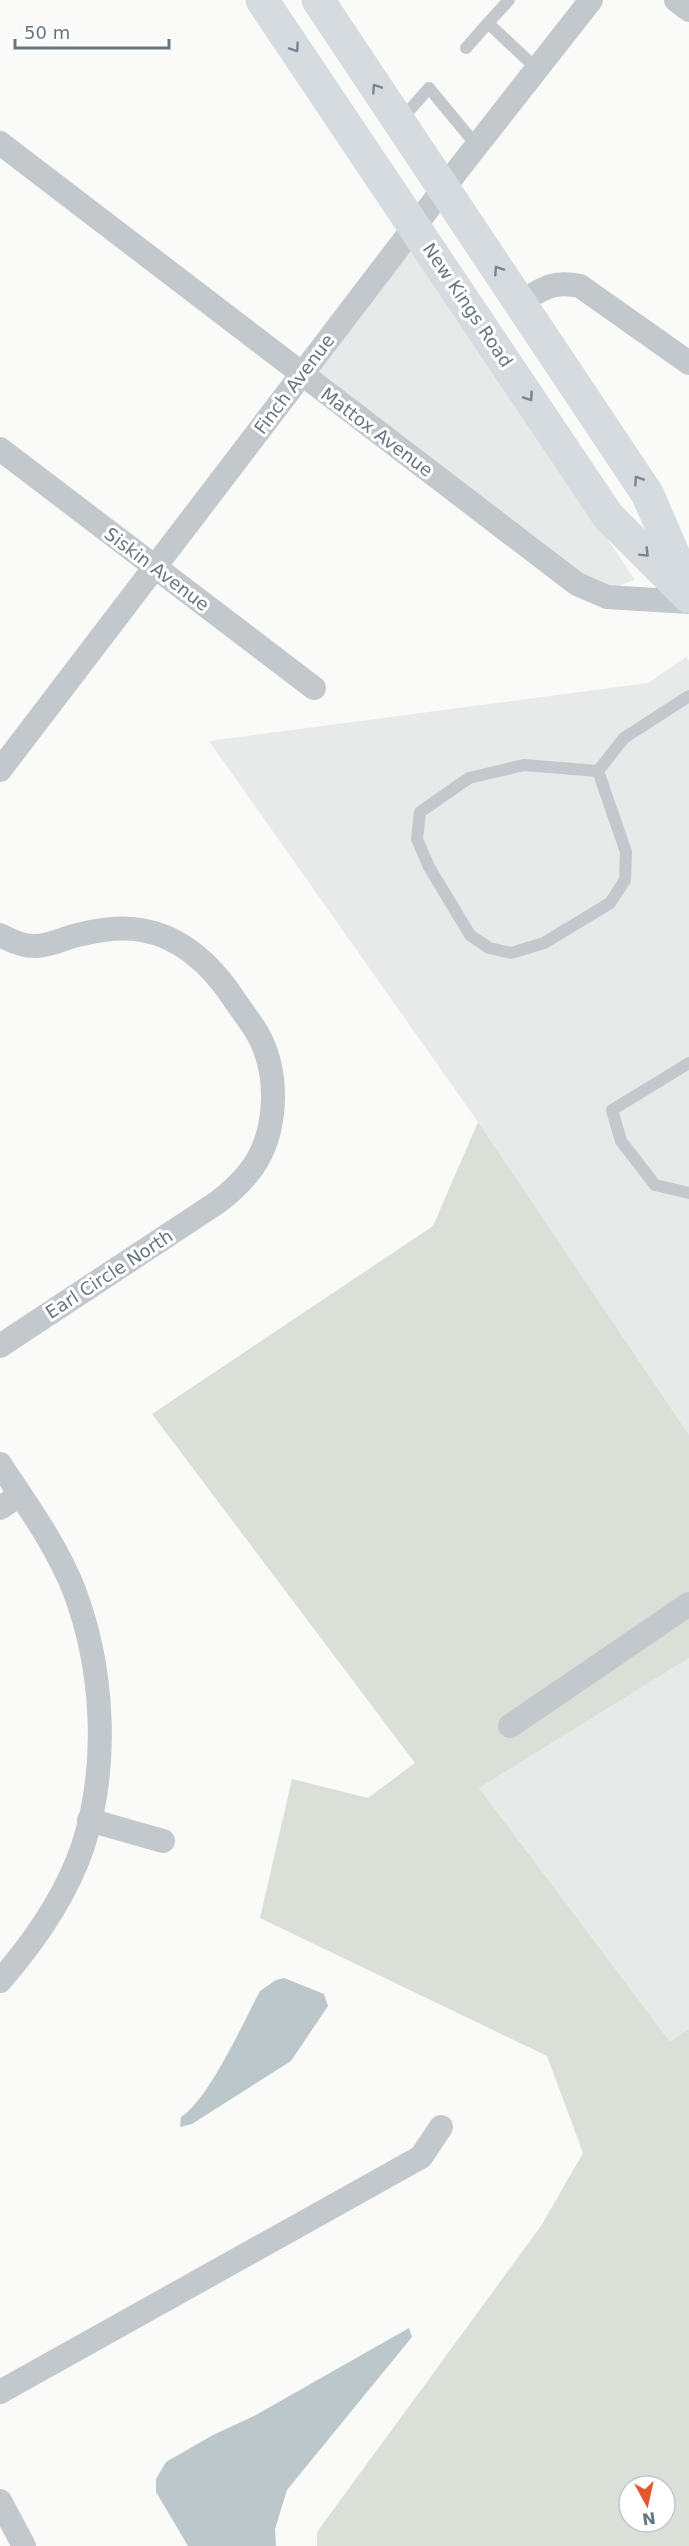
<svg xmlns="http://www.w3.org/2000/svg" width="689" height="2546" viewBox="0 0 689 2546" font-family="'DejaVu Sans',sans-serif">
<style>
.built{fill:#e8e9e9}
.green{fill:#dadfd7;fill-rule:evenodd}
.water{fill:#bbc7cb}
.lines{fill:none;stroke-linecap:round;stroke-linejoin:round}
.lane{stroke:#c3c8cc;stroke-width:12}
.street{stroke:#c3c8cc;stroke-width:24}
.highway{stroke:#d6dbdf;stroke-width:33}
.oneway{stroke:#768591}
.labels{text-anchor:middle;dominant-baseline:central;stroke-width:6;stroke-linejoin:round;paint-order:stroke}
.street-label{font-size:18px;fill:#657683;stroke:#fff}
</style>
<rect width="100%" height="100%" fill="#fafaf8"/>
<g class="built">
<path d="M413 249 635 580 609 589 574 572 314 373Z"/>
<path d="M686 657 689 661V1435L478 1122 209 741 648 683Z"/>
<path d="M689 1658V2029L670 2043 479 1788Z"/>
</g>
<path class="green" d="M478 1122 689 1435V1658L479 1788 670 2042 689 2029V2546H317V2532L541 2226 583 2153 547 2056 260 1918 292 1779 368 1798 415 1763 152 1414 433 1226ZM629 2486H665V2522H629Z"/>
<g class="water">
<path d="M284 1978 324 1994 328 2006 291 2061 192 2124 180 2127 181 2117C209 2099 243 2023 260 1991L276 1980Z"/>
<path d="M409 2328 412 2337 287 2490 275 2529 276 2546H188L156 2492V2479L166 2462 213 2435 254 2416Z"/>
</g>
<g class="lines">
<g class="lane">
<path d="M509 0 488 23 537 69"/>
<path d="M466 48 488 23"/>
<path d="M400 121 429 88 477 146"/>
<path d="M524 765 598 771 626 852 625 880 610 903 544 943 511 953 489 948 470 935 429 867 417 839 420 812 469 778Z"/>
<path d="M598 771 624 738 689 696"/>
<path d="M689 1063 612 1110 621 1141 655 1185 689 1193"/>
</g>
<g class="street">
<path d="M676 0 689 10"/>
<path d="M0 143 577 584 607 597 689 602"/>
<path d="M520 302C543 289 553 280 580 286L689 363"/>
<path d="M0 449 314 688"/>
<path d="M0 770 460 167 591 0"/>
<path d="M0 935C11 941 22 946 34 946 46 946 59 941 70 937 93 931 117 926 141 930 184 937 214 968 236 1002 244 1014 255 1027 261 1040 279 1078 277 1132 253 1167 243 1181 231 1192 218 1202L0 1346"/>
<path d="M0 1464C26 1504 56 1544 74 1590 104 1669 109 1766 83 1846 66 1896 34 1942 0 1981"/>
<path d="M0 1508 20 1495"/>
<path d="M510 1726 689 1604"/>
<path d="M89 1820 163 1841"/>
<path d="M0 2392 421 2157 441 2127"/>
<path d="M0 2501 24 2546"/>
</g>
<g class="highway">
<path d="M262 0 608 516 689 597"/>
<path d="M318 0 648 495 687 586"/>
</g>
</g>
<defs><path id="oneway-chevron" d="M-2-3.5L2.5 0L-2 3.5" fill="none" stroke-width="1.6" stroke-linecap="round" stroke-linejoin="round" transform="scale(1.5)"/></defs>
<g class="oneway">
<use href="#oneway-chevron" transform="translate(295 48) rotate(56)"/>
<use href="#oneway-chevron" transform="translate(376 88) rotate(-124)"/>
<use href="#oneway-chevron" transform="translate(498 270) rotate(-124)"/>
<use href="#oneway-chevron" transform="translate(529 397) rotate(56)"/>
<use href="#oneway-chevron" transform="translate(638 480) rotate(-124)"/>
<use href="#oneway-chevron" transform="translate(645 553) rotate(45)"/>
</g>
<g class="labels">
<g class="street-label">
<text transform="translate(468 305) rotate(56)">New Kings Road</text>
<text transform="translate(294 384) rotate(-53)">Finch Avenue</text>
<text transform="translate(377 432) rotate(37)">Mattox Avenue</text>
<text transform="translate(157 569) rotate(37)">Siskin Avenue</text>
<text transform="translate(109 1274) rotate(-33)">Earl Circle North</text>
</g>
</g>
<g transform="translate(647 2504) rotate(172)"><circle r="28" fill="#ffffff" stroke="#c1c8cd" stroke-width="1.5"/>
<path d="M0-4.5L10 22L0 15L-10 22Z" fill="#e4572e"/>
<text y="-9" font-size="16" font-weight="bold" text-anchor="middle" fill="#657683">N</text>
</g>
<path d="M15 39v9h154v-9" fill="none" stroke="#657683" stroke-width="3"/>
<text x="24" y="39" font-size="18" fill="#657683" stroke="#ffffff" stroke-width="4.5" paint-order="stroke">50 m</text>
</svg>
